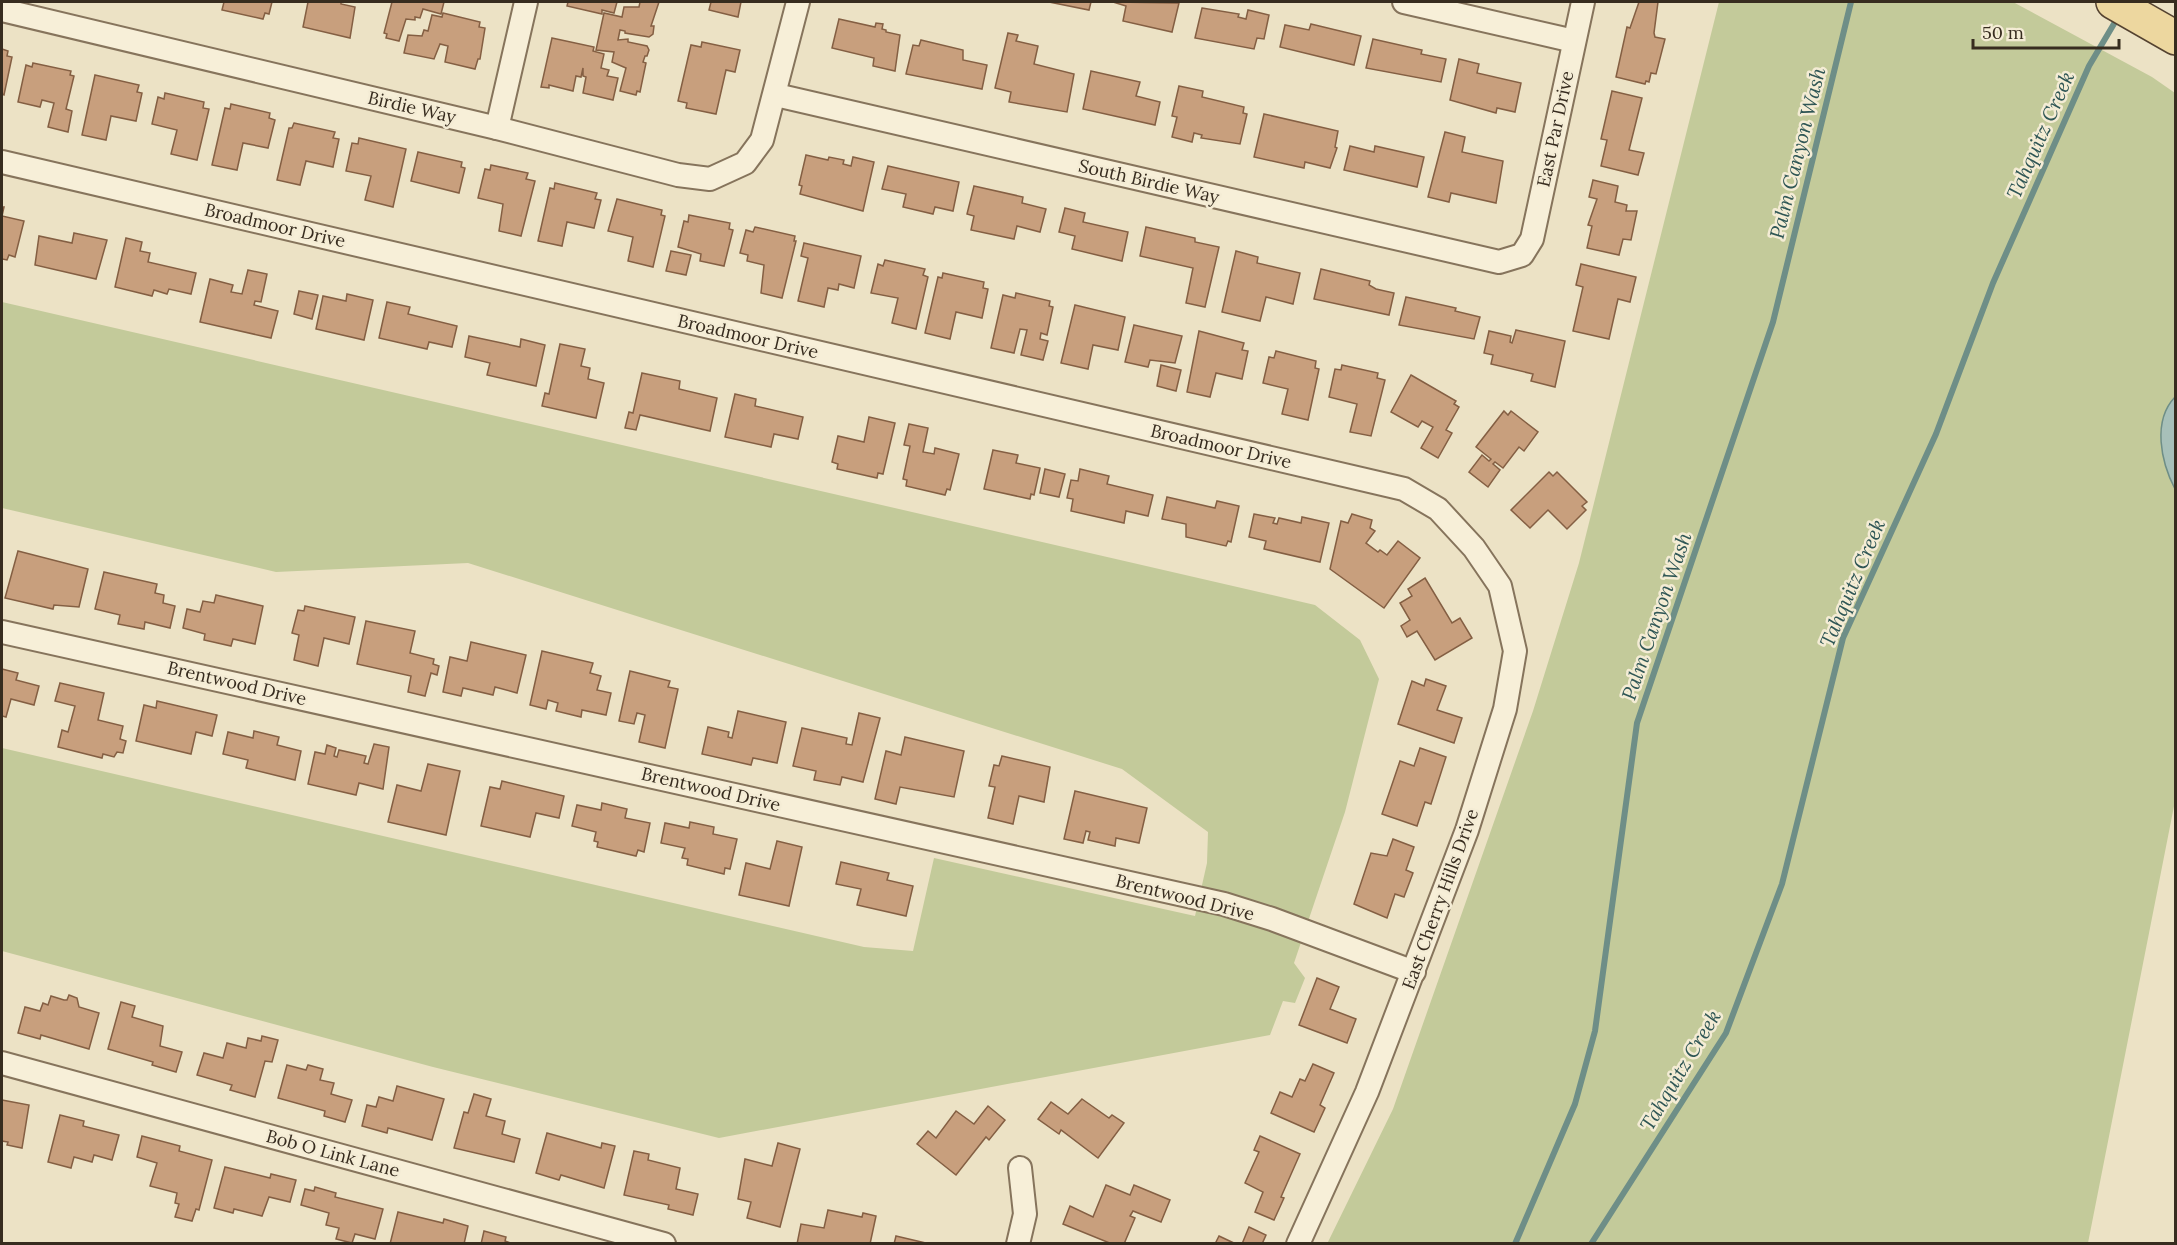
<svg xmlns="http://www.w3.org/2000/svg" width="2177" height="1245" viewBox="0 0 2177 1245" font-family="Lora,serif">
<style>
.green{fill:#c3ca9a}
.water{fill:#a7c0b9;stroke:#6e8e87;stroke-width:1.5}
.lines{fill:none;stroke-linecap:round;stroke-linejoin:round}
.stream{stroke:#6e8e87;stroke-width:6}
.building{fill:#c89f7d;stroke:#845f43;stroke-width:1.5}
.minor-casing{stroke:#86745c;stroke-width:26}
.primary-casing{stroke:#544230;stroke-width:36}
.minor{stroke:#f7efd8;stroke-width:22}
.primary{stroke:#edd79f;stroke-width:33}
.labels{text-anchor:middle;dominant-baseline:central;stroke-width:5;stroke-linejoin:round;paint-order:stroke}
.street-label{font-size:18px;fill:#372c1f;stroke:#f4ecd5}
.water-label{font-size:20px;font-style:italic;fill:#2f5655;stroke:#f4ecd5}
</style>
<rect width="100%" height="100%" fill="#ece2c5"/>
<g class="green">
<path d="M1719 2H2013L2152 77 2175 93V801L2088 1243 1327 1244 1393 1109 1533 711 1579 563Z"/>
<path d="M2 302 1315 605 1360 640 1379 679 1345 812 1294 963 1305 978 1295 1003 1283 1001 1270 1035 719 1138 433 1067 2 951V748L864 947 913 951 934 858 1195 916 1207 863 1208 832 1122 769 468 563 276 572 2 508Z"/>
</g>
<path class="water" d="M2175 397V489C2161 462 2152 421 2175 397Z"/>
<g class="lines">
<g class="stream">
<path d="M1515 1244 1575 1104 1595 1031 1637 723 1773 322 1851 2"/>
<path d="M1591 1244 1726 1033 1782 884 1843 638 1936 434 1993 283 2089 66 2118 17"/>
</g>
</g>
<g class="building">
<path d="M224 2H272L269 14 265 13 263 19 222 10Z"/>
<path d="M308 2H341V4L355 7 350 38 303 27Z"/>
<path d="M392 2H444L441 14 423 9 420 18 415 17V20L406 19 399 41 386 38 387 34 384 33Z"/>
<path d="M568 2H617L614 13 602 10V14L567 6Z"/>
<path d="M640 2H659L651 26H654L653 34 649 37 625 33V31L620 30 618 40 628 39V42L647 46 649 50 647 56H645L643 62 646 63 640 92 637 91 636 95 620 91 626 68 612 62 614 52 596 50 604 13 622 17 624 7H639Z"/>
<path d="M711 2H741L738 17 709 10Z"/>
<path d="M1049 2H1091L1089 10Z"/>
<path d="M1113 2 1179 3 1172 32 1123 21 1126 6Z"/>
<path d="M1639 2H1658L1654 33 1655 37 1665 39 1656 74 1651 73 1649 82 1646 81 1645 84 1616 77 1627 27 1630 28Z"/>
<path d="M1202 8 1239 14 1238 17 1246 19 1248 10 1269 15 1264 39 1257 38 1254 49 1195 38Z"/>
<path d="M443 13 480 22 479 27 485 28 480 59H478L475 69 445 62 448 46 440 44 434 59 404 53 408 35 422 36 424 30 428 31 432 15 442 17Z"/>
<path d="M839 19 875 27 876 23 883 24 882 29 886 30V32L900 35 895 71 873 66 874 58 832 48Z"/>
<path d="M1311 24 1361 36 1354 65 1280 47 1285 25 1309 30Z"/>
<path d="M1008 33 1018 35 1016 41 1038 46 1034 64 1074 74 1067 112 1009 102 1011 92 995 88Z"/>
<path d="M552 38 594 47 593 51 604 54 601 68 609 70 607 76 618 78 613 100 583 93 586 77 583 76V68L581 77 576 76 573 91 549 85V88L541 87Z"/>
<path d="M1373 39 1422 50 1421 54 1446 59 1441 82 1366 68Z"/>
<path d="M921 40 963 50V60L987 65 982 89 906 74 913 45 919 46Z"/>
<path d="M702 42 740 50 735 72 726 70 716 114 686 108 687 103 678 101 691 45 701 47Z"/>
<path d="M2 49 8 51 7 56 12 57 4 95 2 94Z"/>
<path d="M1459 59 1479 64 1477 73 1521 83 1515 112 1497 108 1496 113 1450 100Z"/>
<path d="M33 63 71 71 70 75 74 76 66 109 72 111 68 132 48 127 54 103 42 100 40 107 18 102 26 65 32 67Z"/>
<path d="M1091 71 1140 82 1136 96 1160 102 1155 125 1083 109Z"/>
<path d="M95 75 139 85 137 92 142 93 136 121 111 116 106 140 82 135Z"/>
<path d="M1179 86 1203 91 1202 97 1244 107 1243 113 1247 114 1240 144 1201 138 1202 135 1194 133 1192 142 1172 137 1177 117 1172 116Z"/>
<path d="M1612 91 1642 98 1629 150 1644 153 1638 175 1601 166 1607 140 1601 139Z"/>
<path d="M165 93 204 102 203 108 209 109 197 160 171 154 177 130 152 124 158 97 164 99Z"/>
<path d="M231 104 270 113 269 118 275 120 268 148 243 143 237 170 212 165 225 108 230 109Z"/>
<path d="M1264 114 1338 131 1335 147 1337 148 1330 168 1305 162 1304 168 1254 157Z"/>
<path d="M294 123 335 132 333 138 339 139 333 167 306 161 300 185 277 180 289 128H292Z"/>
<path d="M1445 132 1465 137 1462 152 1503 161 1496 203 1451 193 1449 202 1428 197Z"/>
<path d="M359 138 406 149 393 207 365 200 371 176 346 171 352 143 358 144Z"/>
<path d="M1350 146 1374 152 1375 146 1424 157 1417 187 1344 170Z"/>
<path d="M418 152 462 162 461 167 465 168 459 193 411 181Z"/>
<path d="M806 155 828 160 829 157 844 160 843 164 851 166 853 157 874 162 863 211 800 194 802 186 799 185Z"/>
<path d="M491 165 528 173 526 179 535 181 521 236 499 231 503 204 478 198 485 169 490 170Z"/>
<path d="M888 166 959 182 953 211 935 207 933 214 903 207 906 194 882 189Z"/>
<path d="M1593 180 1618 186 1615 202 1627 205 1626 211H1637L1631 240 1623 239 1619 255 1587 248 1592 226 1588 225 1597 199 1589 197Z"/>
<path d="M555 183 597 193 595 199 601 200 594 228 567 222 562 246 538 241 550 188 554 189Z"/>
<path d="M974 186 1023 197 1022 203 1046 209 1040 232 1017 226 1014 239 971 230 974 216 967 214Z"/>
<path d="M617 199 662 210 661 215 665 216 653 267 628 261 633 237 608 231Z"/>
<path d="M2 207H4L2 216 24 221 15 257 9 255 7 260 2 259Z"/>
<path d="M1065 208 1085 213 1083 222 1128 232 1122 261 1072 249 1075 236 1059 232Z"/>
<path d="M689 215 730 223 729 229 733 230 724 266 700 261 701 254 678 247 684 221 688 222Z"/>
<path d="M755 227 795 236 794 241H796L782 298 761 293 764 265 747 261 748 255 740 253 746 230 753 232Z"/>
<path d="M1146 227 1195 238V242L1219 247 1205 307 1186 303 1193 268 1140 256Z"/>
<path d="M74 233 107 240 96 279 35 265 39 236 72 243Z"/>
<path d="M126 238 142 242 140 251 150 253 148 262 196 273 191 294 169 289 167 294 154 290 152 296 115 287Z"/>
<path d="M804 243 861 256 854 288 839 284 838 290 828 288 824 307 798 301 808 258 801 256Z"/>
<path d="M671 251 691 255 686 275 666 271Z"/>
<path d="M1236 251 1258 257 1257 263 1300 273 1293 304 1266 297 1260 321 1222 312Z"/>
<path d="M885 260 925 269 923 275 928 277 916 329 892 323 898 298 871 293 878 264 883 266Z"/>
<path d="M1581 264 1636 277 1630 302 1618 299 1609 339 1573 331 1583 287 1576 285Z"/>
<path d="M1321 269 1370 281 1369 285 1376 289 1394 293 1389 315 1314 299Z"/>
<path d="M248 270 267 274 261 302 255 301 254 305 278 311 271 338 200 322 210 279 233 285 231 292 242 294Z"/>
<path d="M943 273 984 282 983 288 988 289 982 318 956 312 950 339 925 333 938 277 942 278Z"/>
<path d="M299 291 318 295 312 319 294 314Z"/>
<path d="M1016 293 1050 301 1049 306 1053 307 1047 335 1041 333 1040 339 1048 341 1043 360 1021 355 1027 330 1020 329 1014 353 991 348 1003 295 1015 298Z"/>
<path d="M347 294 373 300 364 340 316 329 323 296 346 301Z"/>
<path d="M1406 297 1456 308 1455 311 1480 317 1474 339 1399 325Z"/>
<path d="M387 302 410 307 408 314 457 326 452 347 429 342 427 349 379 338Z"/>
<path d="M1075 305 1125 317 1118 350 1093 345 1088 369 1061 363Z"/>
<path d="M1134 325 1182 336 1175 363 1150 360 1148 367 1125 362Z"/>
<path d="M1516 330 1565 341 1555 387 1531 381 1533 374 1491 364 1493 355 1484 353 1489 331 1511 336 1510 342 1512 343Z"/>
<path d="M1199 331 1244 343 1242 350 1248 351 1242 379 1216 373 1210 397 1187 392Z"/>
<path d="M469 336 520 347 521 339 545 345 536 386 487 375 490 363 465 357Z"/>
<path d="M560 344 585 349 581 366 590 368 588 379 604 383 596 418 542 406 545 393 549 394Z"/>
<path d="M1276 351 1316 361 1315 368 1319 369 1308 420 1282 414 1288 389 1263 383 1269 357 1274 358Z"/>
<path d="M1161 365 1181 370 1176 391 1157 386Z"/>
<path d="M1342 365 1378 373 1377 378 1385 380 1371 436 1350 432 1357 404 1329 397 1335 369 1341 370Z"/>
<path d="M642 373 680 381 679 389 717 398 710 431 640 415 636 430 625 428 629 412 633 413Z"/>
<path d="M1411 375 1456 401 1454 404 1459 407 1446 430 1452 433 1438 458 1421 448 1433 427 1422 421 1418 427 1391 412Z"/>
<path d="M735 394 756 399 755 406 803 417 798 439 774 434 771 447 725 437Z"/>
<path d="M1504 411 1508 415 1511 411 1538 432 1524 451 1519 447 1503 468 1495 462 1493 464 1500 470 1488 487 1469 472 1482 455 1489 461 1491 459 1476 447Z"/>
<path d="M869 417 895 423 883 474 878 473 877 478 837 469 838 464 832 462 838 436 864 442Z"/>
<path d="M909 424 928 428 923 452 934 454 935 448 959 454 950 490 947 489 945 495 906 486 907 480 903 479 910 446 904 445Z"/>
<path d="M993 450 1018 455 1016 463 1040 468 1034 495 1031 494 1030 499 984 489Z"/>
<path d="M1045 469 1065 474 1059 497 1040 493Z"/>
<path d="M1080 469 1109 476 1107 484 1153 495 1148 516 1126 511 1124 523 1071 511 1073 499 1067 498 1071 480 1078 481Z"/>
<path d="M1549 472 1553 476 1557 472 1587 502 1582 506 1586 510 1567 529 1548 510 1530 528 1511 510Z"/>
<path d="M1167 497 1215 508 1217 501 1239 506 1231 542 1228 541 1226 546 1186 537V524L1162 519Z"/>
<path d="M1254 514 1275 518 1273 523 1277 524 1279 518 1301 523 1302 517 1329 523 1320 562 1264 549 1266 541 1249 537Z"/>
<path d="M1352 514 1372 520 1370 528 1375 531 1366 543 1378 552 1380 550 1387 555 1398 541 1420 558 1384 608 1330 569 1341 521 1348 523Z"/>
<path d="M18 551 88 569 79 607 54 605 53 609 5 598Z"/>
<path d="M104 572 157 584 155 593 164 595 163 603 175 606 170 628 145 622 144 629 118 624 120 615 95 609Z"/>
<path d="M1425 578 1452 623 1460 618 1472 638 1435 660 1417 631 1407 637 1401 626 1410 620 1400 603 1412 596 1408 589Z"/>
<path d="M216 595 263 606 255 644 233 639 231 646 204 640 205 634 183 628 187 609 200 612 203 601 214 603Z"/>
<path d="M305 606 355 617 349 644 324 638 318 666 294 660 299 635 292 633 298 610 304 611Z"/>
<path d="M366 621 415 631 410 653 434 659 433 664 439 666 437 675 431 673 425 696 408 692 411 676 357 664Z"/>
<path d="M471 642 526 655 517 693 495 687 493 695 463 688 461 696 443 692 450 657 467 661Z"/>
<path d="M542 651 593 663 590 673 601 676 597 690 611 693 606 715 582 710 581 717 556 711 558 703 548 700 546 709 530 705Z"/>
<path d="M2 669 18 673 16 680 39 686 34 705 11 699 6 717 2 716Z"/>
<path d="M630 671 670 681 668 687 678 689 665 748 639 742 645 715 637 713 634 724 619 721Z"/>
<path d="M1426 679 1446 686 1437 710 1462 718 1454 743 1398 724 1412 681 1424 686Z"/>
<path d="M60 683 104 693 98 720 123 726 120 739 126 741 123 753 117 752 114 757 103 754 102 758 58 747 62 730 68 732 75 706 55 701Z"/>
<path d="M157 701 217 715 212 736 196 732 191 754 136 741 144 705 156 708Z"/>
<path d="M738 711 786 722 777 763 753 758 751 765 702 754 708 727 729 732 728 737 732 738Z"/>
<path d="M859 713 880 718 863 782 842 777 840 785 814 780 816 771 793 766 802 728 847 738 846 744 852 745Z"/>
<path d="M254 731 279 737 277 745 301 751 295 780 246 768 248 760 223 754 228 732 253 738Z"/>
<path d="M905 737 964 751 954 797 900 787 896 804 875 799 886 751 901 755Z"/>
<path d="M374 744 389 747 383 789 359 783 356 795 308 784 315 752 325 754 327 745 336 748 334 756 337 757 339 750 366 756 364 763 368 764Z"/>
<path d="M1420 748 1446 757 1431 804 1425 802 1417 826 1382 814 1400 761 1414 766Z"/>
<path d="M1002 756 1050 767 1044 802 1019 796 1013 824 988 818 995 787 989 786 994 765 999 766Z"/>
<path d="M428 764 460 771 446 835 388 822 397 785 421 791Z"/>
<path d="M502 781 564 796 559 818 536 813 530 837 481 826 490 787 500 789Z"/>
<path d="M1075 791 1147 808 1139 843 1116 838 1115 846 1088 840 1090 832 1086 831 1083 843 1064 839Z"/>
<path d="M602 803 627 809 625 818 650 823 644 852 638 850 636 856 597 847 598 842 594 841 596 832 572 826 577 805 601 810Z"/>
<path d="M690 822 714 827 713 834 737 839 730 869 725 868 724 874 687 865 688 859 682 858 685 848 661 843 665 823 689 828Z"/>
<path d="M1393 839 1414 847 1406 870 1413 873 1404 897 1395 894 1387 918 1354 904 1371 853 1387 856Z"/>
<path d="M777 841 802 847 789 906 739 895 746 863 770 869Z"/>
<path d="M841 862 889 873 887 880 913 886 906 916 857 905 861 889 836 884Z"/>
<path d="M1317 978 1339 987 1330 1009 1356 1019 1347 1043 1299 1025Z"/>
<path d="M69 995 77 998 79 1007 99 1013 89 1049 41 1035 40 1039 18 1033 25 1007 40 1011 43 1003 48 1005 51 996 64 1000H67Z"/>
<path d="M121 1002 135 1006 132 1017 163 1026 160 1046 182 1052 176 1072 152 1065 153 1062 108 1049Z"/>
<path d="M262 1036 278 1040 272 1062 265 1061 255 1097 230 1090 232 1085 197 1075 204 1053 223 1058 227 1043 246 1048 248 1038 261 1041Z"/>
<path d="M1313 1064 1334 1073 1320 1105 1325 1108 1314 1132 1271 1113 1280 1092 1292 1097 1300 1079 1305 1081Z"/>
<path d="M287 1065 306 1070 308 1065 323 1069 320 1080 334 1083 331 1094 352 1100 345 1122 324 1116 325 1111 278 1098Z"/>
<path d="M397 1086 444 1099 432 1140 388 1128 387 1133 362 1126 367 1105 376 1107 379 1097 393 1101Z"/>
<path d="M474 1094 491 1099 486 1116 505 1121 502 1134 520 1139 514 1162 454 1148 464 1112 468 1113Z"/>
<path d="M1082 1099 1109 1118 1112 1115 1124 1123 1098 1158 1061 1130 1059 1134 1038 1119 1051 1102 1068 1114Z"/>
<path d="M2 1100 29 1105 22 1148 7 1145 8 1142 2 1141Z"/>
<path d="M988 1106 1005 1120 989 1140 986 1137 956 1175 917 1144 928 1131 936 1138 956 1111 974 1124Z"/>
<path d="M60 1115 84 1121 83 1126 119 1135 112 1160 94 1155 92 1162 74 1157 71 1168 48 1162Z"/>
<path d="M547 1133 601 1148 602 1143 615 1146 604 1188 561 1175 559 1180 536 1173Z"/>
<path d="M142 1136 180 1146 179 1151 212 1160 199 1210 196 1209 192 1221 175 1217 179 1204 175 1203 177 1193 150 1186 157 1163 137 1157Z"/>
<path d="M1260 1136 1300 1154 1281 1197 1284 1198 1274 1220 1255 1212 1263 1192 1245 1183 1259 1152 1254 1150Z"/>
<path d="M778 1143 800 1149 780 1227 747 1218 751 1202 738 1199 745 1159 772 1166Z"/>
<path d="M634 1151 649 1154 648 1160 680 1168 676 1189 698 1194 693 1215 668 1209 669 1205 624 1195Z"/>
<path d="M225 1167 270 1178 271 1174 296 1180 290 1202 269 1197 262 1216 234 1209 233 1213 214 1208Z"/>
<path d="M1106 1185 1130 1195 1134 1185 1170 1200 1161 1222 1133 1211 1130 1216 1135 1218 1124 1244H1112L1063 1224 1070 1206 1093 1217Z"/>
<path d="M315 1187 336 1193 335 1197 383 1209 375 1239 355 1234 352 1243 336 1239 339 1228 326 1225 329 1213 301 1205 305 1189 314 1191Z"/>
<path d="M828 1210 862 1217 863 1213 876 1216 870 1244H797L801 1224 824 1228Z"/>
<path d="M398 1212 443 1223 444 1219 468 1226 464 1244H390Z"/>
<path d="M1249 1227 1266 1235 1262 1244H1242Z"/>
<path d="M484 1231 506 1237 505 1241 513 1244H481Z"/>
<path d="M896 1236 930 1244H894Z"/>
<path d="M1219 1236 1236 1244H1215Z"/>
</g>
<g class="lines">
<g class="minor-casing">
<g id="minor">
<path d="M1404 2 1574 41"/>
<path d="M2 10 497 128 678 175 710 179 745 163 762 140 798 2"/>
<path d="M776 95 1499 262 1522 255 1532 239 1583 2"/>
<path d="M497 128 526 2"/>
<path d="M2 162 1404 489 1438 509 1474 548 1500 586 1515 651 1505 709 1467 830 1367 1092 1298 1244"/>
<path d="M2 632 1224 904 1272 919 1414 972"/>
<path d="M2 1063 664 1244"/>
<path d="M1018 1244 1025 1214 1020 1168"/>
</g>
</g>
<g class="primary-casing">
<path id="primary" d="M2113 2 2176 38"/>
</g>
<use href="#minor" class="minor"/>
<use href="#primary" class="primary"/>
</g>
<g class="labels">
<g class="street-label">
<text transform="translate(412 107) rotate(13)">Birdie Way</text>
<text transform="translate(1555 129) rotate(-78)">East Par Drive</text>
<text transform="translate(1149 181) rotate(13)">South Birdie Way</text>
<text transform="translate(275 225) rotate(13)">Broadmoor Drive</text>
<text transform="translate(748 336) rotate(13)">Broadmoor Drive</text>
<text transform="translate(1221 446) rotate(13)">Broadmoor Drive</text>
<text transform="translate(237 683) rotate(13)">Brentwood Drive</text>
<text transform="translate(711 789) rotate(13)">Brentwood Drive</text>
<text transform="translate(1185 897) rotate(14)">Brentwood Drive</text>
<text transform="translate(1440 899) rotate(-70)">East Cherry Hills Drive</text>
<text transform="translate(333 1153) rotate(15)">Bob O Link Lane</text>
</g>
<g class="water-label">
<text transform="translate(2040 135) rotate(-66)">Tahquitz Creek</text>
<text transform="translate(1797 153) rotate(-76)">Palm Canyon Wash</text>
<text transform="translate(1852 583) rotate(-67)">Tahquitz Creek</text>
<text transform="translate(1656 616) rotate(-71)">Palm Canyon Wash</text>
<text transform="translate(1680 1070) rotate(-59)">Tahquitz Creek</text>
</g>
</g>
<rect width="2177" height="1245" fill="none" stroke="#372c1f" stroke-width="6"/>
<path d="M1973 39v9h146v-9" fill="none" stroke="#372c1f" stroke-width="3"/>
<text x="1982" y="39" font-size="18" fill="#372c1f" stroke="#f4ecd5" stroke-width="4.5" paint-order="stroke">50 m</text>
</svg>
